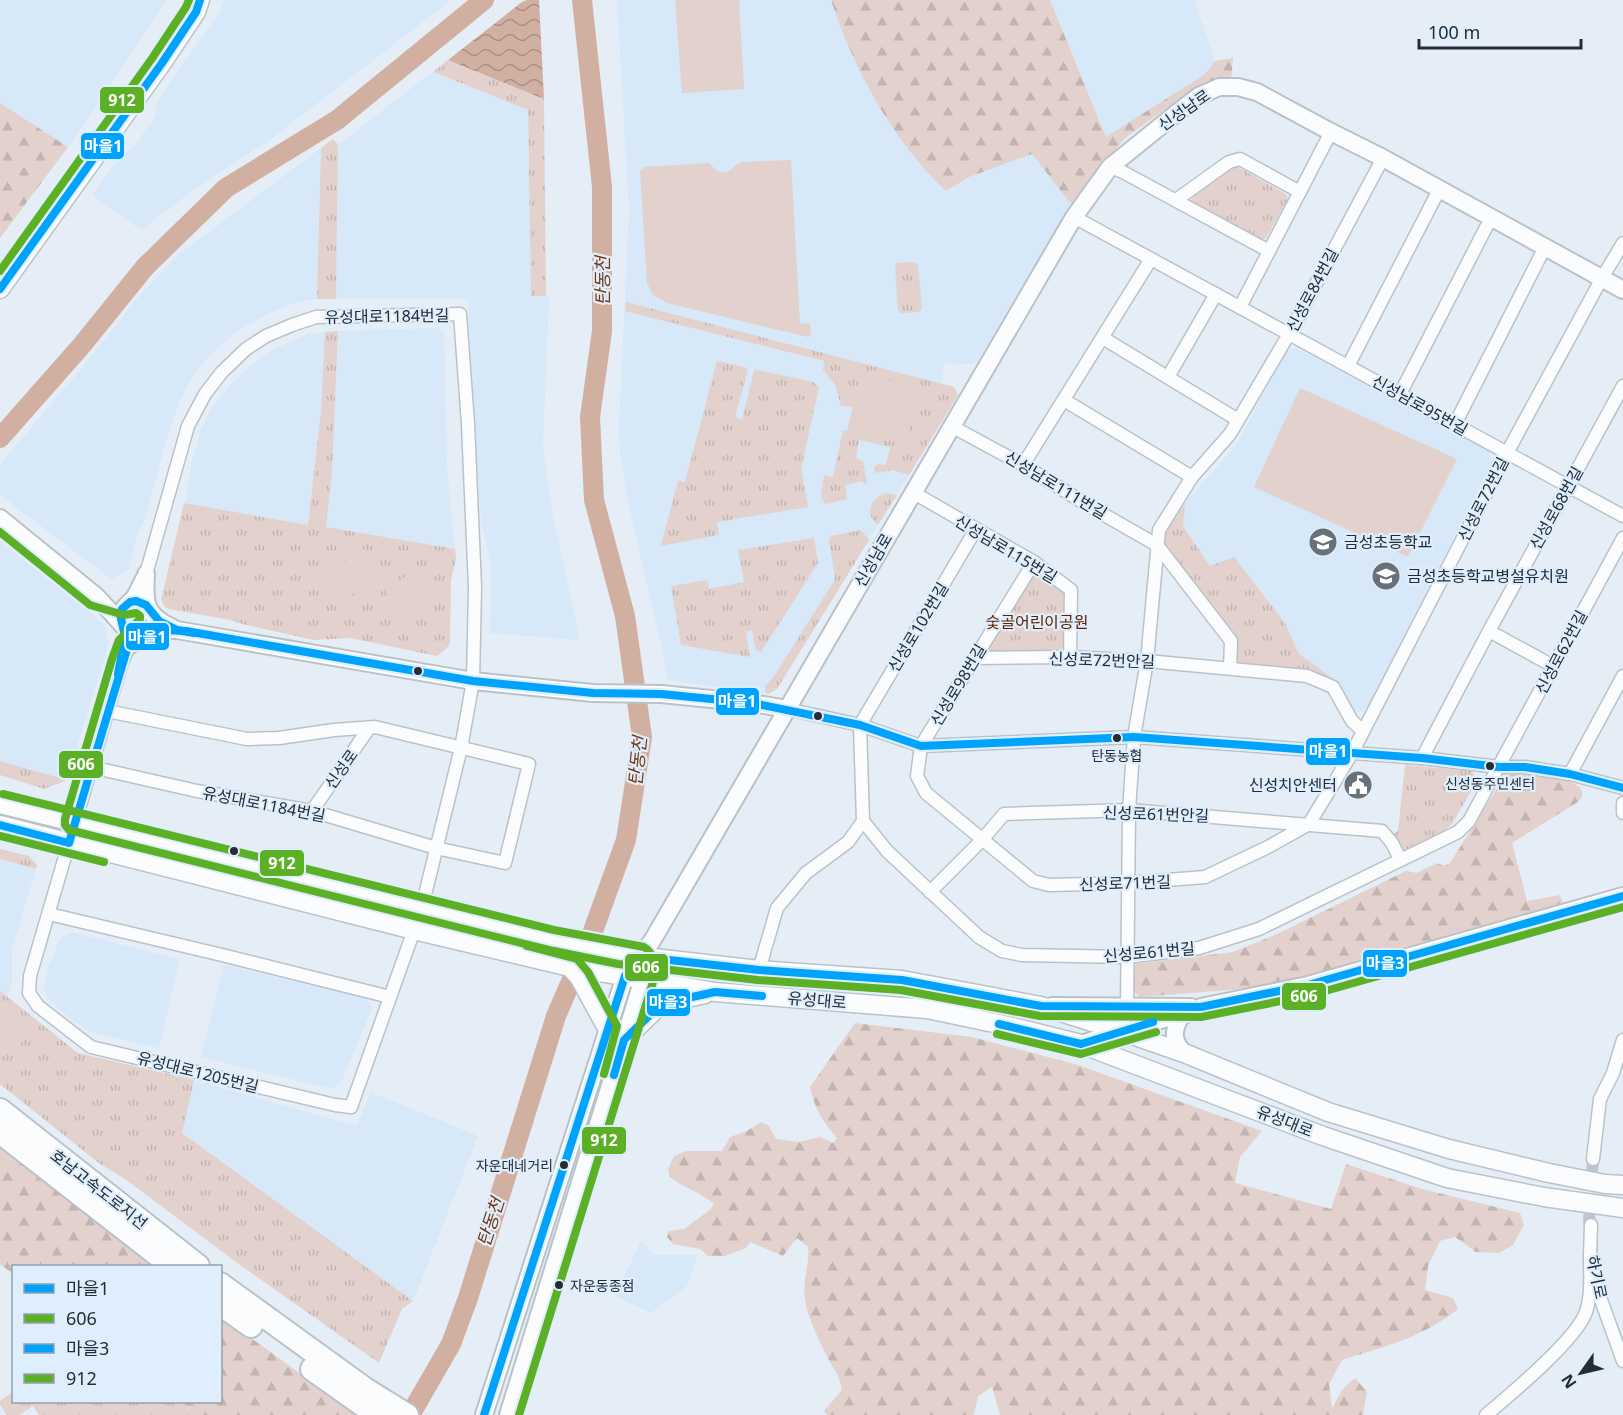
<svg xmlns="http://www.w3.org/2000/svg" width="1623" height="1415" viewBox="0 0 1623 1415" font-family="'Noto Sans','Noto Sans KR',sans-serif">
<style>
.built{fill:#d7e8f9}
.grass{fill:url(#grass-tufts)}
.forest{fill:url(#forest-firs)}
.pitch{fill:#e2d1cc}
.water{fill:url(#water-waves)}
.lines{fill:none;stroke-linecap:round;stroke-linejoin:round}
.river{stroke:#d2b0a1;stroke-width:20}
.minor-tunnel{stroke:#bec7d0;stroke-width:12;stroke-dasharray:12 6;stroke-linecap:butt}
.minor-casing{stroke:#bac2c9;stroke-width:15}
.tertiary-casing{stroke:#bac2c9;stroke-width:20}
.secondary-casing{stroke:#bac2c9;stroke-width:21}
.motorway-casing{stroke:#bac2c9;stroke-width:26}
.minor{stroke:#fbfcfe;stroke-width:12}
.tertiary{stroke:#fbfcfe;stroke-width:16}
.secondary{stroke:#fbfcfe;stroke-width:18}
.motorway{stroke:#fbfcfe;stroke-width:22}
.bus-1-casing{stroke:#dfeefc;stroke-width:12}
.bus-2-casing{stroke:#dfeefc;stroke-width:12}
.bus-3-casing{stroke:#dfeefc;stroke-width:12}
.bus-4-casing{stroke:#dfeefc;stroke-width:12}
.bus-1{stroke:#00a3fb;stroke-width:8}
.bus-2{stroke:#5bb025;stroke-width:8}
.bus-3{stroke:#00a3fb;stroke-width:8}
.bus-4{stroke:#5bb025;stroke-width:8}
.bus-dot{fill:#242d36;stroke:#dfeefc;stroke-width:2}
.labels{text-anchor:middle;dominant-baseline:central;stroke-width:4.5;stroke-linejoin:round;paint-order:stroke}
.bus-label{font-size:14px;fill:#242d36;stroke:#dfeefc}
.street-label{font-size:16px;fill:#242d36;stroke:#dfeefc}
.poi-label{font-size:16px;fill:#242d36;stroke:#dfeefc;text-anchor:start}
.park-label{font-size:16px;fill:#632300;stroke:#dfeefc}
.water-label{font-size:18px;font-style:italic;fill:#773513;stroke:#dfeefc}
.line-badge{stroke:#dfeefc;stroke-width:2}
.badge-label{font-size:16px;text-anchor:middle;font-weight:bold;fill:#fff}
</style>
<defs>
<pattern id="grass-tufts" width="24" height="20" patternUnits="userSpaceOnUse" patternTransform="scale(1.5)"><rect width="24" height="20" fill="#e2d1cc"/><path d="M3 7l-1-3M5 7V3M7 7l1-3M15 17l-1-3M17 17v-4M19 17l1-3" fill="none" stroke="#c2b4b0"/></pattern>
<pattern id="forest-firs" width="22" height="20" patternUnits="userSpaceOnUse" patternTransform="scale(1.5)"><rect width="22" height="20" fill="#e2d1cc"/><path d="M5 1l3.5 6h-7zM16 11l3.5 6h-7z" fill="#c2b4b0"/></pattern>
<pattern id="water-waves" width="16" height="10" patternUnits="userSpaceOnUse" patternTransform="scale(1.5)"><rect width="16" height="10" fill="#d2b0a1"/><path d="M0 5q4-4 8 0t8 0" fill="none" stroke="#aa9084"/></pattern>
</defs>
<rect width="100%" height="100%" fill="#e5eef6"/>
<g class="built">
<path d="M0 0H167L68 147 0 103Z"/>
<path d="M224 0H451L266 143 230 165 166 210 142 231 92 195 119 158 133 148 156 115 157 102 220 11Z"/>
<path d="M617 0H831L838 20 871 92 947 191 969 177 1032 154 1071 204 977 362 969 364 945 363 941 384 954 387 958 395 777 689 768 694 667 680 665 662 627 498 620 453 619 425 629 211Z"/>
<path d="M1050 0H1194L1215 61 1205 74 1106 137Z"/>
<path d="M432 72 528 110 531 296H549L543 447 553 516 580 640 490 633 491 564 482 526 475 446 468 299H336L338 145Z"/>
<path d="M321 148 317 299 302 301 276 310 237 331 207 359 193 376 181 398 169 431 144 522 138 531 128 571 111 579 0 495V464L86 363 139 296 178 255Z"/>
<path d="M437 328 444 331 447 468 455 549 326 527 332 472 338 331Z"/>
<path d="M325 332 321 410 308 525 185 503 192 460 201 429 213 406 229 386 250 366 272 350 308 334Z"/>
<path d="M1296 348 1487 449 1493 461 1367 708 1358 713 1348 705 1335 680 1299 654 1285 623 1210 566 1183 526 1185 503 1236 445 1286 352Z"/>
<path d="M0 541 104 624 109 642 67 780 0 761Z"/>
<path d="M0 859 36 869 12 949V982L7 997 0 991Z"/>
<path d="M72 932 180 959 159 1048 91 1032 73 1021 47 998 43 988 49 965 61 937Z"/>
<path d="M224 965 366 998 372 1009 341 1083 332 1089 201 1057Z"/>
<path d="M194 1080 357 1126 371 1092 478 1136 413 1301 182 1133Z"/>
<path d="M641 1241 653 1255H698L687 1286 651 1313 615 1296Z"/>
</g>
<g class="grass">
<path d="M448 60 544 99 546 296H531L528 110 433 72Z"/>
<path d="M333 139 338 145 336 299H317L321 148Z"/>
<path d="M1236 166 1286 194 1288 199 1266 238 1261 240 1193 203 1191 199 1200 189Z"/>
<path d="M914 262 918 265 922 309 919 312 900 313 898 310 895 266 897 263Z"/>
<path d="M626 302 954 387 958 395 909 475 893 470 875 473 874 467 878 464 886 465 890 447 859 440 856 458 863 461 867 483 864 484 862 481 845 485 847 499 825 504 821 496 824 475 833 477 843 430 906 444 861 374 852 407 841 406 835 385 823 370 824 361 625 311Z"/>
<path d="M338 331 332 472 326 527 455 549 456 559 451 580 450 642 448 647 437 656 350 638 314 640 246 625 230 620 169 609 165 607 161 600 184 503 308 525 321 410 325 332Z"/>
<path d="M717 361 745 367 748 370 735 417 742 420 754 371 757 370 813 382 819 387 801 469 808 507 717 522 719 535 661 546 678 481 685 482Z"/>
<path d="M886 493 897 495 878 525C864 513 870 499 886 493Z"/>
<path d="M1185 503 1183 526 1210 566 1234 557 1285 623 1299 654 1335 680 1348 705 1333 684 1238 665 1234 660 1235 639 1163 544V537Z"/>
<path d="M861 530 869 540 777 689 768 694 766 693 765 686 775 675 834 581 835 577 829 541 831 536Z"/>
<path d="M814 538 818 563 761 652 756 651 752 630 746 632 750 657 681 645 671 586 707 580 709 589 744 582 738 550Z"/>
<path d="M1039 572 1067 593 1066 644 1058 653 991 654 987 651V645L1031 573Z"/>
<path d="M0 761 67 780 44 789 0 775Z"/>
<path d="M1405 765 1472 771 1477 781 1452 824 1444 831 1401 853 1391 835 1398 831Z"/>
<path d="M0 849 29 856 37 865 36 869 0 859Z"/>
<path d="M0 991 78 1053 194 1080 182 1133 413 1301 402 1309 379 1363 236 1262 125 1179 100 1164 0 1084Z"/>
<path d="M13 1392 14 1402H184L189 1415H39L33 1406 19 1415H7L0 1405V1401Z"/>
</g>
<g class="forest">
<path d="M831 0H1050L1106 137 1205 74 1215 61 1233 58 1231 81 1209 83 1184 96 1125 138 1071 204 1032 154 969 177 946 191C893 141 854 70 831 0Z"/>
<path d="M0 103 68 147 0 238Z"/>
<path d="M1517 774C1530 776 1600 777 1578 802L1512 843 1527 901 1560 895 1564 905 1324 975 1283 983 1242 989 1140 997 1130 988 1131 969 1135 964 1233 952 1275 935 1406 871 1417 873 1437 863 1444 866 1450 863 1505 776Z"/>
<path d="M855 1023 972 1037 1078 1065 1262 1131 1240 1157 1235 1183 1331 1209 1346 1164 1422 1189 1520 1213 1524 1225 1513 1245 1499 1253 1476 1252 1455 1237 1440 1241 1428 1266 1425 1290 1453 1298 1458 1309C1424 1337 1383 1347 1342 1360L1329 1384 1332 1408 1343 1389 1355 1378 1367 1392 1363 1415H1000L992 1387 978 1396 974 1415H827L824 1411 842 1390C839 1373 834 1371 827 1356 819 1341 807 1315 805 1299 802 1281 810 1264 808 1247L797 1238 783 1256 750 1242 746 1248 725 1256H708L700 1249 673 1244 667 1237 669 1231 684 1229 711 1209 714 1204C700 1192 684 1188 670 1177L668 1169 674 1156 687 1151H722L730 1137 747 1131 761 1122 769 1126 776 1139 799 1142 820 1137 833 1143 837 1138C823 1123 814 1107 810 1087Z"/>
<path d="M0 1144 156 1266H14L13 1274 0 1264Z"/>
<path d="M221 1316 357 1415H189L184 1402H220Z"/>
</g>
<g class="pitch">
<path d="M675 0H739L744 89 682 93Z"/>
<path d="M791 160 800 324 810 323 811 334 808 337 667 303 653 295 647 283 640 171 644 167 709 163 717 171 726 173 741 162Z"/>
<path d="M860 374 918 387 906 444 847 431Z"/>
<path d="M1300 388 1457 459 1408 557 1254 487Z"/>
<path d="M366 548 383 574 339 603 322 577Z"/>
<path d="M417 569 433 593 401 614 385 590Z"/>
<path d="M0 1001 33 1028 15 1050 0 1038Z"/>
</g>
<path class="water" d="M527 0H539L544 99 448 60 522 2Z"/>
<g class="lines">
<g class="river">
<path d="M0 438 82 345 145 267 226 188 337 120 484 0"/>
<path d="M410 1415 451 1344 468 1298 556 1016 593 931 626 840 642 737 625 616 594 500 590 417 602 331V187L582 0"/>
</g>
<path class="minor-tunnel" d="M1591 1225 1589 1222 1593 1159"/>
<g class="minor-casing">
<g id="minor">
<path d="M1110 167 1121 171 1269 251"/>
<path d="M1176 200 1229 162 1240 159 1300 192"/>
<path d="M1074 217 1623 516"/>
<path d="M1240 307 1331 132"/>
<path d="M1103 338 1238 420"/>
<path d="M1348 366 1440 188"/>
<path d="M1168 377 1216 294"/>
<path d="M1400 394 1492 216"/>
<path d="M1064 400 1192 477"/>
<path d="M1455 424 1545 247"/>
<path d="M953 427 1023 465 1094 509 1157 545 1231 641 1230 668"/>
<path d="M1023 465 1151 259"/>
<path d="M914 493 1034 562 1071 590 1070 657"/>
<path d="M976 529 860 725 863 821 887 851 979 937 1002 951 1022 955 1127 957 1199 948 1259 929 1458 832 1469 821 1623 538"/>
<path d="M1034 562 921 746 917 776 926 793 1033 881 1049 885 1129 883 1205 877 1268 847 1309 824 1352 753 1507 453 1602 278 1623 243"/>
<path d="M146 574 188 426 205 394 222 372 246 349 266 336 292 325 316 317 460 314 468 424 475 587 473 681 461 748 422 907"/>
<path d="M1489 631 1553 666"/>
<path d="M132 641 122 662 30 976 29 993 38 1006 91 1047 335 1105 351 1107 414 930"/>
<path d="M974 658 1070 657 1147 661 1307 676 1333 687 1352 721 1363 731"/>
<path d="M787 709 860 725 921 746 1134 737 1422 758 1499 767H1525L1570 774 1623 788"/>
<path d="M1422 758 1489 631 1623 386"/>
<path d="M91 767 197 791 312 811 436 848 505 863 529 764 375 727 334 730 279 738 247 739 107 711"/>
<path d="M1570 774 1623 676"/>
<path d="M1623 803V813"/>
<path d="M312 811 369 728"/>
<path d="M930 892 982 840 1004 814 1129 810 1382 831 1392 843 1400 859"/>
<path d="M49 914 222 955 390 997"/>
<path d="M759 970 777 908 806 873 848 842 863 821"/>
<path d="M1127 1008 1129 810 1134 737 1147 661 1159 530 1192 477 1230 434 1289 334 1383 158"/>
<path d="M1593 1159 1600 1099 1613 1073 1623 1040"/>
<path d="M1591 1225 1590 1256 1596 1286 1623 1361"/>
<path d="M1486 1415C1511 1394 1576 1340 1586 1312 1592 1294 1590 1274 1590 1256"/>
</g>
</g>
<g class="tertiary-casing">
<g id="tertiary">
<path d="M0 518 96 596 128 631 138 632 153 629 177 630 473 681 593 693 661 694 752 703 787 709"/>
<path d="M146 574C144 604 145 615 173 628"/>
<path d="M122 624C117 609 127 607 134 598 138 592 141 585 144 579"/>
<path d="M128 646 153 633"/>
<path d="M1052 1006 1191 1007"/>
<path d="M1180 1017C1173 1032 1172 1040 1184 1053"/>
<path d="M1081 1044 1121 1031 1171 1017H1180L1201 1007 1308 985 1623 896"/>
<path d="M484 1415 625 976 652 941 1074 217 1110 167 1178 112 1199 96 1219 87H1238L1257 92 1331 132 1383 158 1623 290"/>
<path d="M508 1415 643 979 642 967"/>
</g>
</g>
<g class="secondary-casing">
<g id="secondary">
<path d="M0 289 162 63 196 12 200 0"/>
<path d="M0 804 552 940 619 954 759 970 902 980 1041 1006 1121 1031 1184 1053 1328 1112 1449 1149 1549 1173 1605 1184 1623 1185"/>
<path d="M0 825 414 930 570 967 715 992 927 1009 1013 1027 1081 1044 1323 1136 1447 1178 1544 1197 1623 1208"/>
<path d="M570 967 579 977 607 1028"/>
<path d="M1106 1026C1117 1023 1124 1020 1127 1008"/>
<path d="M624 1040 656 1009 669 1002 705 994"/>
</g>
</g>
<g class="motorway-casing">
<g id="motorway">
<path d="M0 1110 198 1266"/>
<path d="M0 1132 172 1266"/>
<path d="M220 1284 365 1389 407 1415"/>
<path d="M220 1304 251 1326"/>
<path d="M312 1369 377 1415"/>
</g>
</g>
<use href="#minor" class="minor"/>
<use href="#tertiary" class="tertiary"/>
<use href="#secondary" class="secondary"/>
<use href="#motorway" class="motorway"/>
<g class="bus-1-casing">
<g id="bus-1">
<path d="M0 289 162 63 196 12 200 0"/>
<path d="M118 674 125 636 120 614 122 609 130 602 136 601 146 605 159 621 177 630 194 633"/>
<path d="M0 825 69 843 128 646 162 630 186 631 473 681 593 693 661 694 752 703 860 725 921 746 1134 737 1422 758 1499 767H1525L1570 774 1623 788"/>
</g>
</g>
<g class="bus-2-casing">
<g id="bus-2">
<path d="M0 532 90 605 124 615 136 613 140 616V619L119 640 112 659 65 819V825L69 830 549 950 618 964 758 980 901 990 1040 1016 1201 1017 1311 995 1623 907"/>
<path d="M0 836 104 862"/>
<path d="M997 1034 1081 1054 1156 1032"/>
</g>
</g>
<g class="bus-3-casing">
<g id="bus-3">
<path d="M999 1024 1081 1044 1153 1022"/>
<path d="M614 1075 624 1040 656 1009 669 1002 715 992 762 996"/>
<path d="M484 1415 625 976 642 957 759 970 902 980 1041 1006 1201 1007 1308 985 1623 896"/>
</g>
</g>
<g class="bus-4-casing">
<g id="bus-4">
<path d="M0 271 153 57 186 7 189 0"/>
<path d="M3 794 554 930 644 947C656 953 654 970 653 982L519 1415"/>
<path d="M527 946 577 959 588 972 617 1026 604 1074"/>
</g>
</g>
<use href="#bus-1" class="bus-1"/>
<use href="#bus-2" class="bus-2"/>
<use href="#bus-3" class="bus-3"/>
<use href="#bus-4" class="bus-4"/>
</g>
<defs>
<g id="school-disc" transform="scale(1.5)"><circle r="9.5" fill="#687179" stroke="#dfeefc"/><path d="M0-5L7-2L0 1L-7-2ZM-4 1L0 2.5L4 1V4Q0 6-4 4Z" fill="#fff"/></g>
<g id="civic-disc" transform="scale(1.5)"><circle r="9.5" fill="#687179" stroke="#dfeefc"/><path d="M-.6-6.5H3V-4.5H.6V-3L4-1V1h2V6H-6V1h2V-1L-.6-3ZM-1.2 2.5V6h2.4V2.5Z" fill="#fff"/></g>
</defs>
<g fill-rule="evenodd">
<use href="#school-disc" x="1323" y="542"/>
<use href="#school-disc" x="1386" y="576"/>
<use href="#civic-disc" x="1358" y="785"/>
</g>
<g class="bus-dot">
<circle cx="418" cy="671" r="5"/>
<circle cx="818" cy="716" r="5"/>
<circle cx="1117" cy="738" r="5"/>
<circle cx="1490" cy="766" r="5"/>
<circle cx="234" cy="851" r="5"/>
<circle cx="564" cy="1165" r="5"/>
<circle cx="559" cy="1285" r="5"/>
</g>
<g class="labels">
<g class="bus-label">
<text x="1117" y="755">탄동농협</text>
<text x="1490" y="783">신성동주민센터</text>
<text x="553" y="1165" text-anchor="end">자운대네거리</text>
<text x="570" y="1285" text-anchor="start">자운동종점</text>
</g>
<g class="street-label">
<text transform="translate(1184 110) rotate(-35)">신성남로</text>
<text transform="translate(1312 290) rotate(-62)">신성로84번길</text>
<text transform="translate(387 316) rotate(-1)">유성대로1184번길</text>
<text transform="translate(1420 405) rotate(29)">신성남로95번길</text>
<text transform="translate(1056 485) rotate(31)">신성남로111번길</text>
<text transform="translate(1483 499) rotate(-63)">신성로72번길</text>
<text transform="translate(1556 508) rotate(-61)">신성로68번길</text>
<text transform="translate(1006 549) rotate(31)">신성남로115번길</text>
<text transform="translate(873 560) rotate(-60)">신성남로</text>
<text transform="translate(918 627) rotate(-59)">신성로102번길</text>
<text transform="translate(1561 652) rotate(-62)">신성로62번길</text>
<text transform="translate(1102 660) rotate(2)">신성로72번안길</text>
<text transform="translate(958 685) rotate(-59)">신성로98번길</text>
<text transform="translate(341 769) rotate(-55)">신성로</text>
<text transform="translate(264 804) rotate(11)">유성대로1184번길</text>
<text transform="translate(1156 814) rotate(2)">신성로61번안길</text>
<text transform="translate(1125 883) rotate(-2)">신성로71번길</text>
<text transform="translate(1149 952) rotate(-5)">신성로61번길</text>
<text transform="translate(817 1000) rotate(5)">유성대로</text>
<text transform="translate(198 1072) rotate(14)">유성대로1205번길</text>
<text transform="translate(1285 1121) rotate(21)">유성대로</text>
<text transform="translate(99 1189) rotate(38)">호남고속도로지선</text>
<text transform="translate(1597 1277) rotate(78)">하기로</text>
</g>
<g class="poi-label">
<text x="1344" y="542">금성초등학교</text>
<text x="1407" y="576">금성초등학교병설유치원</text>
<text x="1337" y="785" text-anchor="end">신성치안센터</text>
</g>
<g class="park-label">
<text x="1037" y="622">숯골어린이공원</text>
</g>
<g class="water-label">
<text transform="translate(602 281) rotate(-90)">탄동천</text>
<text transform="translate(637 761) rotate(-84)">탄동천</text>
<text transform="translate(490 1222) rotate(-72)">탄동천</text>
</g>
</g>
<g class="line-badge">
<rect x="99" y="86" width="46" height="28" rx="6" fill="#5bb025"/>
<rect x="80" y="132" width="45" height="28" rx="6" fill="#00a3fb"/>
<rect x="125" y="622" width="45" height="29" rx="6" fill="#00a3fb"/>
<rect x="715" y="687" width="45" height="29" rx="6" fill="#00a3fb"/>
<rect x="1305" y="737" width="46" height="29" rx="6" fill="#00a3fb"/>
<rect x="58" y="750" width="46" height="29" rx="6" fill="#5bb025"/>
<rect x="259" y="849" width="46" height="28" rx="6" fill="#5bb025"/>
<rect x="1362" y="949" width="46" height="29" rx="6" fill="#00a3fb"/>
<rect x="624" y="953" width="45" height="29" rx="6" fill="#5bb025"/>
<rect x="1281" y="982" width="46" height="29" rx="6" fill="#5bb025"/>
<rect x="646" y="988" width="45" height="29" rx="6" fill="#00a3fb"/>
<rect x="581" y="1126" width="46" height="29" rx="6" fill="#5bb025"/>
</g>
<g class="badge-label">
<text x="122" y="106">912</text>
<text x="103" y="152">마을1</text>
<text x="147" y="643">마을1</text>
<text x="737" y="707">마을1</text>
<text x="1328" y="757">마을1</text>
<text x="81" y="770">606</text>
<text x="282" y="869">912</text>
<text x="1385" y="969">마을3</text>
<text x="646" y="973">606</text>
<text x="1304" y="1002">606</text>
<text x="668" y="1008">마을3</text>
<text x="604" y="1146">912</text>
</g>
<rect x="12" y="1265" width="210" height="138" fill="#dfeefc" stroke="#94a1ad" stroke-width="1.5"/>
<rect x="24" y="1284" width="30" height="9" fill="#00a3fb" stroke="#94a1ad" stroke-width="1.5"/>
<text x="66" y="1295" font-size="18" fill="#242d36">마을1</text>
<rect x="24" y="1314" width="30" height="9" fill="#5bb025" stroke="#94a1ad" stroke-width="1.5"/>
<text x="66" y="1325" font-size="18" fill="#242d36">606</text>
<rect x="24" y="1344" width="30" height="9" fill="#00a3fb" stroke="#94a1ad" stroke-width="1.5"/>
<text x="66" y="1355" font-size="18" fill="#242d36">마을3</text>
<rect x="24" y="1374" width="30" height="9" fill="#5bb025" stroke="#94a1ad" stroke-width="1.5"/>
<text x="66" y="1385" font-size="18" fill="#242d36">912</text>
<g transform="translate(1581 1373) rotate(236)" stroke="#dfeefc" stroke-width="4.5" paint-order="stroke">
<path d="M0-4.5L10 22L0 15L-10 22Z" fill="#242d36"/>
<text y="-9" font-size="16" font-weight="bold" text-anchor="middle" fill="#242d36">N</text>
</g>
<path d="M1419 39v9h162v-9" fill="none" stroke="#242d36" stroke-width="3"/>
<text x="1428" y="39" font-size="18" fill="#242d36" stroke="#dfeefc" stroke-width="4.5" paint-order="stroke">100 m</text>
</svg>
